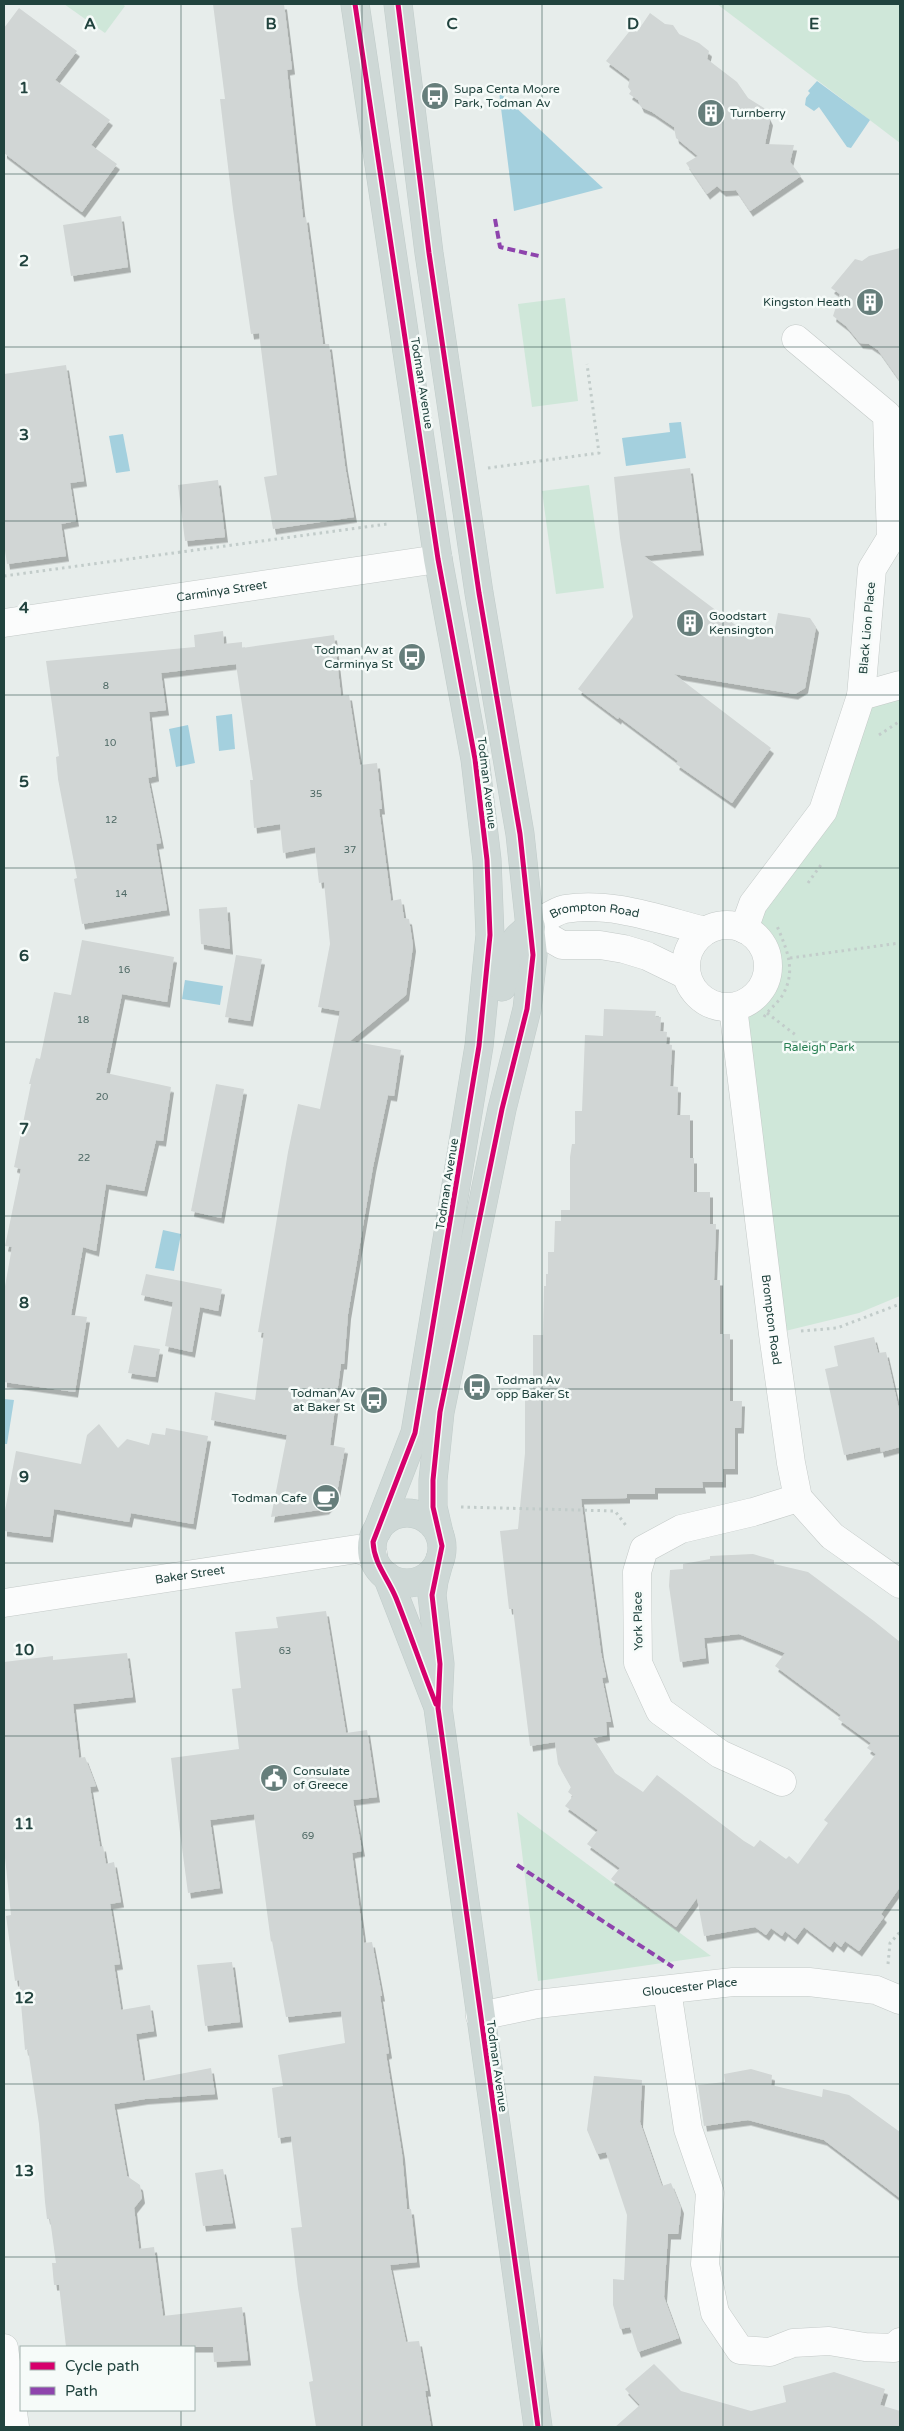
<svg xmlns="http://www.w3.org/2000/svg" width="904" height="2431" viewBox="0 0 904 2431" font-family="'Varela Round',sans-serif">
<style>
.green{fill:#cfe7d9}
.water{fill:#a4d0de}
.building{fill:#d1d6d5;filter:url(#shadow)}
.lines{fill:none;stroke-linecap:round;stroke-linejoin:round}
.minor-casing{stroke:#c4cac8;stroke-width:29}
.major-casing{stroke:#c1ccca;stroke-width:29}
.path{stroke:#c2ccca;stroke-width:3;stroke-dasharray:2.5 4;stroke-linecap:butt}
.minor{stroke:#fbfcfc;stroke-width:28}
.major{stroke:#ced8d6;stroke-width:28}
.quiet{stroke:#8e44ad;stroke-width:4;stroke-dasharray:8 4;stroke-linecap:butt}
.cycleway-casing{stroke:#f6fbf9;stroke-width:8}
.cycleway{stroke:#d6006c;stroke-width:5}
.grid{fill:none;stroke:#21433e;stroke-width:1;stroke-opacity:0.55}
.labels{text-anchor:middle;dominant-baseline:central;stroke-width:5;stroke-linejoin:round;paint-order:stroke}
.number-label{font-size:10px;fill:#4d6864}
.poi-label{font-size:12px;fill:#21433e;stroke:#f6fbf9;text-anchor:start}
.street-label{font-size:12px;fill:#21433e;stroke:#f6fbf9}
.park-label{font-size:12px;fill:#277f52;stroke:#f6fbf9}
.grid-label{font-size:16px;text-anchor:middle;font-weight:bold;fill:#21433e;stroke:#f6fbf9;stroke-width:5;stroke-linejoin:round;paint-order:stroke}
</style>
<defs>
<filter id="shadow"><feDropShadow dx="3" dy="5.5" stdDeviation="0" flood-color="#0004"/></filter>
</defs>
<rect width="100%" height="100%" fill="#e7edeb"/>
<g class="green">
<path d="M64 4H122L125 6 105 33Z"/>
<path d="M717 4H900V143Z"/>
<path d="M565 298 578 401 532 407 518 304Z"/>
<path d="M589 485 604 588 556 594 542 491Z"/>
<path d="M900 685V1296L859 1313 773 1334 733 1007C774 992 781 953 744 929L823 811 861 696Z"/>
<path d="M517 1812 711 1956 538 1981Z"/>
</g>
<g class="water">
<path d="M817 81 870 120 851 148 847 147 819 107 814 111 805 105 806 98 810 93 808 91Z"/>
<path d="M499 92 603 188 514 211Z"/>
<path d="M681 422 686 458 626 466 622 438 670 432 669 423Z"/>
<path d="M123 434 130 471 116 473 109 436Z"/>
<path d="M232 714 235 749 219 751 216 716Z"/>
<path d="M188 725 195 763 176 767 169 729Z"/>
<path d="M185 980 223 986 220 1005 182 999Z"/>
<path d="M163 1230 181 1234 174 1271 155 1268Z"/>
<path d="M4 1399 14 1400 7 1444H4Z"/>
</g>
<g class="building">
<path d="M213 4H284L292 69 287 70 303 218 306 217 323 344H329L345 466 354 517 273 529 264 477 277 475 259 333 251 334 233 209 220 99H225Z"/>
<path d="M19 8 77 51 55 80 110 120 91 145 117 164 82 212 4 153V28Z"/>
<path d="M650 13 665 24 673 25 679 34 699 43 709 51 707 59 737 82 748 98 764 108 770 120 765 144 794 145 790 162 801 176 750 211 736 190 723 191 717 186 707 194 686 163 698 156 676 138 674 127 652 112 641 107 638 100 629 94 631 91 628 87 630 79 606 61 632 28 637 32Z"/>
<path d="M121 216 128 267 71 276 63 225Z"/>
<path d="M900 248V381L878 350 869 344 860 343 846 326 833 316 840 294 831 288 855 259 862 261 869 256Z"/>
<path d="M66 365 84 481 70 483 76 521 61 524 66 556 7 564 4 544V374Z"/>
<path d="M690 468 701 550 644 556 746 633 773 638 778 613 810 618 816 627 805 688 795 694 674 674 771 748 732 803 676 764 678 761 619 717 618 719 578 689 633 617 620 538 614 477Z"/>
<path d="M218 480 225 537 185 541 178 485Z"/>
<path d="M223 631 224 644 242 642V648L334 635 341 696 349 695 360 765 377 763 382 809H379L391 901 401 899 404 918 409 919 413 946 406 995 350 1041 401 1050 394 1096 388 1095 373 1167 348 1314 344 1364H341L330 1445 345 1448 336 1498 326 1509 271 1517 287 1435 211 1420 215 1392 255 1400 264 1333 258 1332 288 1152 298 1104 320 1109 340 1011 318 1007 330 944 324 882 319 883 315 847 283 853 280 824 254 828 250 780H253L236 664 161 673 166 710 149 712 156 776 148 778 161 843 156 844 167 910 82 924 74 879 77 878 58 779 56 757 59 756 46 661 195 647 194 635Z"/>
<path d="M227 907 230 949 201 944 199 909Z"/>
<path d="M82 940 174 957 167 1002 122 994 106 1073 171 1087 163 1141 156 1140 144 1191 106 1184 96 1251 83 1247 71 1315 87 1317 75 1392 4 1382V1292L12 1247 5 1246 21 1169 14 1167 31 1084H29L36 1058 40 1059 54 992 71 995Z"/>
<path d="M236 955 262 959 250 1021 225 1017Z"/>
<path d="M604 1009 656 1011 655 1017H661L660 1031 667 1032 666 1044 672 1045 670 1086 678 1087 677 1115H690V1158H694V1192H710V1224H716L714 1280H720V1334H730V1401H742L741 1428H735V1469H723V1482H702L703 1488H655V1494H627V1498L581 1499 601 1653 606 1677 602 1678 611 1722H606L607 1735 593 1738 615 1773 643 1792 657 1775 744 1841 754 1847 760 1840 786 1859 789 1856 798 1864 828 1823 824 1820 876 1754 867 1748 871 1743 838 1719 841 1715 775 1666 785 1653 739 1634 704 1638 706 1658 680 1662 669 1586 670 1570 683 1569V1564L710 1559V1556L753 1554 774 1560V1564L808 1572 874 1621 900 1642V1887L881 1914 884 1917 859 1951 845 1941 841 1947 834 1941 830 1947 804 1927 795 1939 785 1931 782 1936 771 1928 766 1935 755 1927 704 1936 697 1898 676 1927 611 1879 620 1868 587 1844 598 1830 565 1806 573 1796 568 1792 571 1787 558 1764 555 1742 530 1746 513 1609H509L500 1531 518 1529 525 1453V1390H533V1335H543L544 1286H546V1274H548V1252H554L555 1221H561V1210H570V1157L572 1144H575V1111H582L585 1035 603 1036Z"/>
<path d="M216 1084 244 1089 221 1218 191 1211Z"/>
<path d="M146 1274 222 1289 218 1311 200 1307 192 1352 165 1346 173 1302 141 1295Z"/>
<path d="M874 1337 878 1353 886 1352 900 1414V1447L881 1452 880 1447 844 1455 825 1369 838 1366 834 1346Z"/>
<path d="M134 1345 160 1349 155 1377 128 1373Z"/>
<path d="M99 1424 118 1448 127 1439 149 1445 152 1433 165 1435 166 1428 208 1436 193 1524 131 1513 129 1522 54 1509 50 1537 4 1531V1516L16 1451 81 1464 87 1435Z"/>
<path d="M326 1611 346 1733 367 1730 377 1797 353 1800 362 1851 352 1853 364 1943 372 1942 382 1996H380L389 2053 386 2054 402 2154 407 2209H411L417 2262 390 2265 406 2342 419 2341 428 2391H425L431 2427H316L309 2382 313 2381 298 2288 291 2228 302 2227 291 2136 278 2138 272 2088 283 2086 278 2055 345 2043 341 2011 286 2017 272 1941 271 1942 254 1814 210 1820 220 1888 188 1893 179 1825 171 1758 239 1749 232 1689 241 1688 235 1632 278 1628 276 1617Z"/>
<path d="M127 1653 133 1697 73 1704 79 1758 85 1757 96 1786 90 1787 100 1847 103 1846 106 1864 114 1862 121 1902 110 1904 120 1964 114 1965 121 2010 150 2005 154 2031 136 2034 143 2081 211 2068 215 2094 145 2099 114 2104 127 2176 140 2185 142 2198 134 2208 139 2249 154 2247 163 2316 242 2307 248 2360 214 2362 213 2347H66L59 2285H54L52 2263H56L50 2219H47L45 2202 39 2124 28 2049 25 2050 19 1980 15 1981 6 1916 11 1915 4 1848V1662L53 1656V1660Z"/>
<path d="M232 1962 240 2022 205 2026 197 1965Z"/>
<path d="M751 2069 772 2075 771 2085 822 2097 823 2089 849 2095 900 2132V2198L824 2140 748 2120 704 2126 698 2085 725 2082 724 2074Z"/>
<path d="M594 2076 642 2080 640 2122 662 2186 671 2183 681 2208 678 2234H668L664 2297 679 2338 638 2352 630 2327 620 2329 613 2305V2279L624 2280 627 2215 606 2152 597 2154 587 2130Z"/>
<path d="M223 2169 233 2223 203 2226 195 2173Z"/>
<path d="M654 2364 681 2391 751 2411 786 2402 783 2386 834 2372 885 2389 880 2405 900 2411V2427H615L640 2405 625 2389Z"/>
</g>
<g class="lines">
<g class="minor-casing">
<g id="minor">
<path d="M796 339 887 415 891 538 872 569 861 696"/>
<path id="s1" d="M4 623 438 559"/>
<circle cx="727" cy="966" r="41"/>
<path id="s2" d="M531 927C541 922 554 911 565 909 611 901 661 920 705 931"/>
<path d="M531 927 562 945H600L624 949 647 956 686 975"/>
<path d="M744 929 753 904 823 811 861 696 900 685"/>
<path id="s3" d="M733 1007 773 1334 791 1463 798 1498 832 1536 900 1584"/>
<path id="s4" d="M4 1603 357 1549 373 1554"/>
<path d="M782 1782 720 1754 660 1711 638 1663 637 1572 644 1549 681 1529 753 1512 798 1498"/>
<path d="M667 1990 688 2129 710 2193 705 2264 715 2313 740 2350 770 2352 793 2343 829 2341 865 2347 894 2348 900 2342"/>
<path id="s5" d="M480 2016 537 2004 733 1982H809L876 1990 900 2000"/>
<path d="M4 2348 15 2427"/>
</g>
</g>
<g class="major-casing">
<g id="major">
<path d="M355 4 438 559 475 759 487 860 490 935 479 1046 415 1433 377 1531"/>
<path d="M398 4 429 253 479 593 520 834 533 955 527 1009 502 1109 440 1412 433 1480V1507L439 1533"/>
<path d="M502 987C506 961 506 942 531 927"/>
<circle cx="407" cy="1548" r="35"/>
<path d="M440 1559 434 1581 432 1595 440 1664 438 1708 538 2427"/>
<path d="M387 1576 436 1702"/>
</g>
</g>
<g class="path">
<path d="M488 468 599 453 587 364"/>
<path d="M4 576 387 524"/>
<path d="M879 735 900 721"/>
<path d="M808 883 823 862"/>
<path d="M790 958 900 943"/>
<path d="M767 1013 797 1036"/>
<path d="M764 1017C769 1009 777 1004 782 996 797 971 787 950 777 926"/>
<path d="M801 1331 837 1328 900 1304"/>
<path d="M461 1507 615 1511 627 1527"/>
<path d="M888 1964 890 1943 900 1932"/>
</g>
<use href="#minor" class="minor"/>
<use href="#major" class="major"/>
<g class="quiet">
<path d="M495 219 500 247 539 256"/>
<path d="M517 1865 673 1967"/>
</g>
<g class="cycleway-casing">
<g id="cycleway">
<path d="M355 4 438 559 475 759 487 860 490 935 479 1046 415 1433 373 1542C374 1564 388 1578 396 1598 410 1633 422 1669 436 1704"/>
<path d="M398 4 429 253 479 593 520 834 533 955 527 1009 502 1109 440 1412 433 1480V1507L442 1546 432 1595 440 1664 438 1708 538 2427"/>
</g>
</g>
<use href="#cycleway" class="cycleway"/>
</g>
<path class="grid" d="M181 4V2347M362 4V2427M542 4V2427M723 4V2427M4 174H900M4 347H900M4 521H900M4 695H900M4 868H900M4 1042H900M4 1216H900M4 1389H900M4 1563H900M4 1736H900M4 1910H900M4 2084H900M4 2257H900M181 2410V2427"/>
<defs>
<g id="bus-disc" transform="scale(1.4375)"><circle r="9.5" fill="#667e7b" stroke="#f6fbf9"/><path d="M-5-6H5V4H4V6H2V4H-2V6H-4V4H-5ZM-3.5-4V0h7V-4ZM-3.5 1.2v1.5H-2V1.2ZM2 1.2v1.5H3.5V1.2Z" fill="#fff"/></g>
<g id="building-disc" transform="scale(1.4375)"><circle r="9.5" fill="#667e7b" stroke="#f6fbf9"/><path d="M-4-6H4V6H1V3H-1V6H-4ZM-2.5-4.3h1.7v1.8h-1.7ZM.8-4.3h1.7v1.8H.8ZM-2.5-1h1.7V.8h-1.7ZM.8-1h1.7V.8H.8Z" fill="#fff"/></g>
<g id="cafe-disc" transform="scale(1.4375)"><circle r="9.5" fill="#667e7b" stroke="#f6fbf9"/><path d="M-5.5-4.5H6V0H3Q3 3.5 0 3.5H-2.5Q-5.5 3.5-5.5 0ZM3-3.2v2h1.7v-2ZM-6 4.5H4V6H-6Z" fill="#fff"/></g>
<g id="civic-disc" transform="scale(1.4375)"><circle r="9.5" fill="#667e7b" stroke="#f6fbf9"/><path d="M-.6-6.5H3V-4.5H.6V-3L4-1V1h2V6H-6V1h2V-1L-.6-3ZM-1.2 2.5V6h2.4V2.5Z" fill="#fff"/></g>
</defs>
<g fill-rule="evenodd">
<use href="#bus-disc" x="435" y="96"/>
<use href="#building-disc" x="711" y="113"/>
<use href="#building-disc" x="870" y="302"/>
<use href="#building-disc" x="690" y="623"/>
<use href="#bus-disc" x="412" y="657"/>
<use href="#bus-disc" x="477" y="1387"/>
<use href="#bus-disc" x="374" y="1400"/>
<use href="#cafe-disc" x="326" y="1498"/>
<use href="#civic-disc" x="274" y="1778"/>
</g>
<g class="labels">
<g class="number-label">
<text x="106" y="686">8</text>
<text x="110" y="743">10</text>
<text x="316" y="794">35</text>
<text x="111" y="820">12</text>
<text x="350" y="850">37</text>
<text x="121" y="894">14</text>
<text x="124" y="970">16</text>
<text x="83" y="1020">18</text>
<text x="102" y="1097">20</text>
<text x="84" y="1158">22</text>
<text x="285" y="1651">63</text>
<text x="308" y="1836">69</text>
</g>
<g class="poi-label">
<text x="454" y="89">Supa Centa Moore<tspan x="454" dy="14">Park, Todman Av</tspan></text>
<text x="730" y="113">Turnberry</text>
<text x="851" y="302" text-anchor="end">Kingston Heath</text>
<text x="709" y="616">Goodstart<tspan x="709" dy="14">Kensington</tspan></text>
<text x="393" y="650" text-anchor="end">Todman Av at<tspan x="393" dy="14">Carminya St</tspan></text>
<text x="496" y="1380">Todman Av<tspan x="496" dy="14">opp Baker St</tspan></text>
<text x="355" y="1393" text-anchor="end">Todman Av<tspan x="355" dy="14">at Baker St</tspan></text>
<text x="307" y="1498" text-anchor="end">Todman Cafe</text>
<text x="293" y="1771">Consulate<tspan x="293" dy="14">of Greece</tspan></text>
</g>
<g class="street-label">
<text transform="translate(422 383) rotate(81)">Todman Avenue</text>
<text stroke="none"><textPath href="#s1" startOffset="220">Carminya Street</textPath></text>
<text transform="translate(867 628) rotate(-85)">Black Lion Place</text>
<text transform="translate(487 783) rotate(83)">Todman Avenue</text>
<text stroke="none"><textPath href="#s2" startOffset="68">Brompton Road</textPath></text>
<text transform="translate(447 1184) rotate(-81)">Todman Avenue</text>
<text stroke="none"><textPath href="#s3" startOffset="315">Brompton Road</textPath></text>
<text stroke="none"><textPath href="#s4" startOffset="188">Baker Street</textPath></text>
<text transform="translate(638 1621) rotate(-91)">York Place</text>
<text stroke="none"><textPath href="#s5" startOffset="212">Gloucester Place</textPath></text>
<text transform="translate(497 2066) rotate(82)">Todman Avenue</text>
</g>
<g class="park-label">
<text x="819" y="1047">Raleigh Park</text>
</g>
</g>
<g class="grid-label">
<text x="90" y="29">A</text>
<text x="271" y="29">B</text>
<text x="452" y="29">C</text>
<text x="633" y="29">D</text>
<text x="814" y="29">E</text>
<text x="24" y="93">1</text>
<text x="24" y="266">2</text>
<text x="24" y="440">3</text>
<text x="24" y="613">4</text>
<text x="24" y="787">5</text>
<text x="24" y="961">6</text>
<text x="24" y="1134">7</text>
<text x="24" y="1308">8</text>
<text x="24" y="1482">9</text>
<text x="24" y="1655">10</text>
<text x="24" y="1829">11</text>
<text x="24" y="2003">12</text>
<text x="24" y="2176">13</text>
</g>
<rect width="904" height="2431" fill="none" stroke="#21433e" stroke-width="10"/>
<rect x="20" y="2346" width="175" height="65" fill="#f6fbf9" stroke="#a1b1ae"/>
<rect x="30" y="2362" width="25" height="8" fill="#d6006c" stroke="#a1b1ae"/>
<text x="65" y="2371" font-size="15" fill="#21433e">Cycle path</text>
<rect x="30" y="2387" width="25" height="8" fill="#8e44ad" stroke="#a1b1ae"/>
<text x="65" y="2396" font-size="15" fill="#21433e">Path</text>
</svg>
